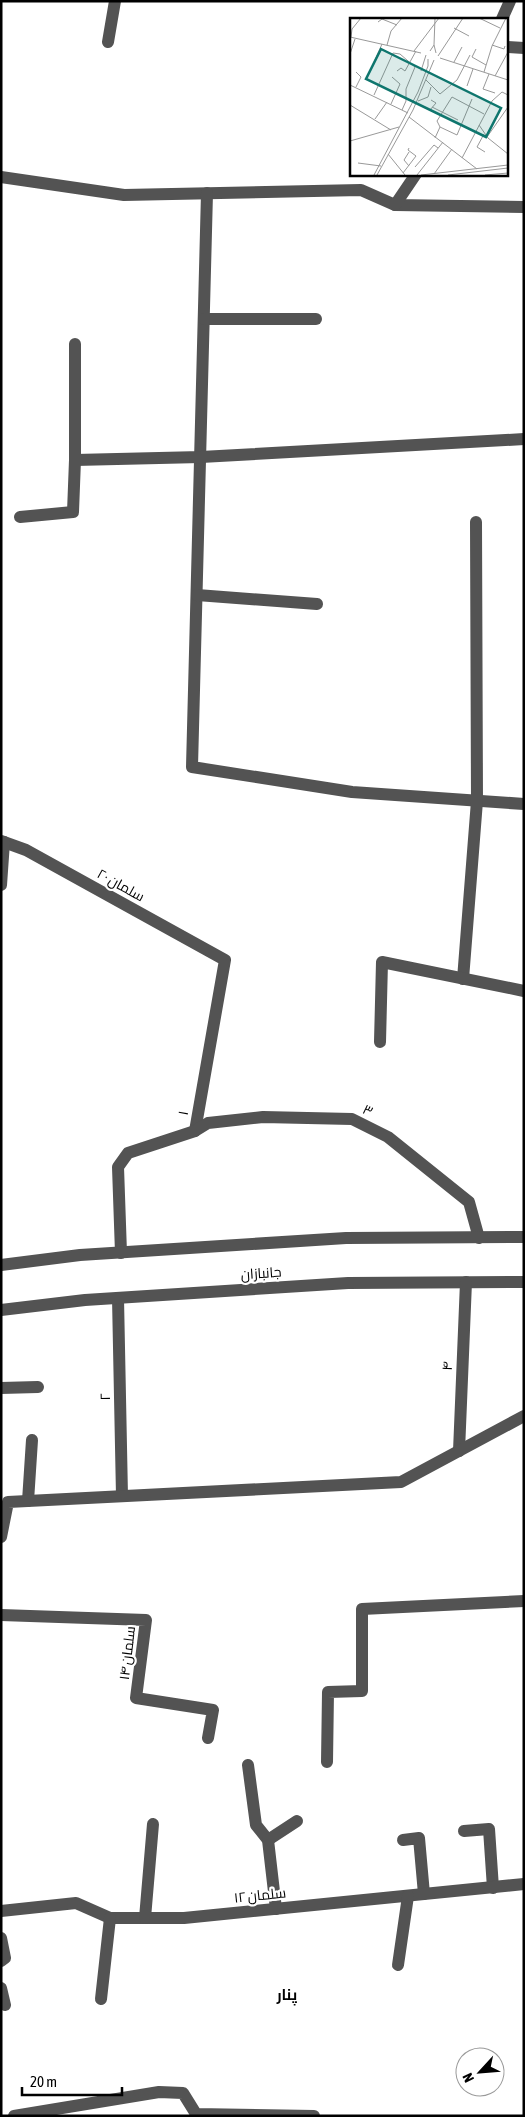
<svg xmlns="http://www.w3.org/2000/svg" width="525" height="2117" viewBox="0 0 525 2117" font-family="'Asap Condensed',Cairo,sans-serif">
<style>
.lines{fill:none;stroke-linecap:round;stroke-linejoin:round}
.minor{stroke:#535353;stroke-width:12}
.labels{text-anchor:middle;dominant-baseline:central;stroke-width:4.5;stroke-linejoin:round;paint-order:stroke}
.street-label{font-size:14px;fill:#000;stroke:#fff}
.neighbourhood-label{font-size:15px;font-weight:bold;fill:#000;stroke:#fff}
.inset-road{fill:none;stroke:#999;stroke-width:1}
.view{fill:#0f766e;fill-opacity:0.15;stroke:#0f766e;stroke-width:2.5}
.inset-edge{fill:none;stroke:#000;stroke-width:2.5}
</style>
<rect width="100%" height="100%" fill="#fff"/>
<g class="lines">
<g class="minor">
<path d="M502 19 510 1"/>
<path d="M108 42 115 1"/>
<path d="M506 47 524 48"/>
<path d="M1 177 124 195 361 190 395 205 524 207"/>
<path d="M207 193 192 767 352 792 524 804"/>
<path d="M395 205 416 174"/>
<path d="M204 319H316"/>
<path d="M75 460 201 457 524 439"/>
<path d="M20 517 73 512 75 460V344"/>
<path d="M197 595 317 604"/>
<path d="M1 841 26 850 225 960 195 1131"/>
<path d="M1 885 4 842"/>
<path d="M463 979 477 801 476 522"/>
<path d="M380 1042 382 962 524 991"/>
<path d="M121 1253 118 1167 128 1153 195 1131 208 1123 263 1117 352 1119 388 1137 469 1202 479 1238"/>
<path d="M1 1265 80 1255 346 1238 524 1237"/>
<path d="M118 1298 122 1496"/>
<path d="M1 1310 85 1300 348 1283 524 1282"/>
<path d="M1 1388 38 1387"/>
<path d="M459 1451 466 1282"/>
<path d="M28 1501 32 1440"/>
<path d="M1 1537 8 1502 401 1482 524 1416"/>
<path d="M1 1615 146 1620 136 1698 213 1710 208 1738"/>
<path d="M327 1762 328 1692 362 1691V1609L524 1601"/>
<path d="M248 1765 256 1825 268 1840 276 1909"/>
<path d="M464 1831 489 1829 493 1888"/>
<path d="M268 1840 297 1821"/>
<path d="M403 1840 419 1838 424 1894"/>
<path d="M1 1911 76 1903 110 1918H184L524 1884"/>
<path d="M145 1918 153 1824"/>
<path d="M1 1938 5 1958 1 1961"/>
<path d="M398 1965 408 1896"/>
<path d="M1 1988 5 2005"/>
<path d="M101 1999 110 1918"/>
<path d="M14 2116 159 2092 183 2093 196 2114 314 2116"/>
</g>
</g>
<g class="labels">
<g class="street-label">
<text transform="translate(121 885) rotate(29)">سلمان ۲۰</text>
<text transform="translate(368 1110) rotate(26)">۳</text>
<text transform="translate(183 1113) rotate(-80)">۱</text>
<text transform="translate(261 1273) rotate(-4)">جانبازان</text>
<text transform="translate(447 1366) rotate(-88)">۴</text>
<text transform="translate(105 1397) rotate(-91)">۲</text>
<text transform="translate(127 1653) rotate(-83)">سلمان ۱۴</text>
<text transform="translate(260 1895) rotate(-6)">سلمان ۱۲</text>
</g>
<g class="neighbourhood-label">
<text x="287" y="1994">پنار</text>
</g>
</g>
<g transform="translate(350 18)">
<rect width="158" height="158" fill="#fff"/>
<path class="inset-road" d="M129 0 150 10M28 4 32 1 47 7M104 10 119 18M0 19 71 35M1 19 2 11 11 0M37 27 41 13 52 0M84 27 85 0M142 27 154 31 155 28M126 31 122 39 136 47M64 33 89 0M80 33 84 27 86 35M0 36 5 21M88 38 113 0M90 40 158 62M104 44 112 29M21 51 32 26M47 53 51 50 55 53 66 33M71 53 76 37M6 54 11 59 6 69M134 54 142 28 156 0M139 56 133 71 145 75M145 58 158 34M76 62 90 76 107 62 120 37M0 67 58 95M117 68 123 51M24 77 43 35 50 36 65 49 56 71V83L52 92M81 82 86 85 80 92 82 94M68 83 78 79 81 69M41 86 50 66 42 59M0 87 41 112M82 89 108 102M59 99 127 151M25 101 37 84M129 107 138 120 158 136M90 109 107 117M134 116 127 129 135 134M107 117 122 81M137 119 158 89M85 120 90 109 87 103 102 79 134 96M0 123 49 109M38 136 55 157M112 140 142 83 152 74 158 77M8 145 31 148M59 148 54 142 59 134M65 149 84 127 88 130M53 155 66 138 58 132 59 130M84 156 102 131M24 157 68 74 78 48V41M27 157 63 92 84 42M67 157 93 124M71 157 158 147M98 157 158 150M135 157 158 155"/>
<path class="view" d="M31 31 151 90 136 119 16 61Z"/>
<rect width="158" height="158" class="inset-edge"/>
</g>
<rect width="525" height="2117" fill="none" stroke="#000000" stroke-width="5"/>
<g transform="translate(480 2072) rotate(244)"><circle r="24" fill="#ffffff" stroke="#999999"/>
<path d="M0-4L9 19L0 12L-9 19Z" fill="#000000"/>
<text y="-8" font-size="14" font-weight="bold" text-anchor="middle" fill="#000000">N</text>
</g>
<path d="M22 2087v8h100v-8" fill="none" stroke="#000000" stroke-width="2.5"/>
<text x="30" y="2087" font-size="15" fill="#000000" stroke="#ffffff" stroke-width="4" paint-order="stroke">20 m</text>
</svg>
